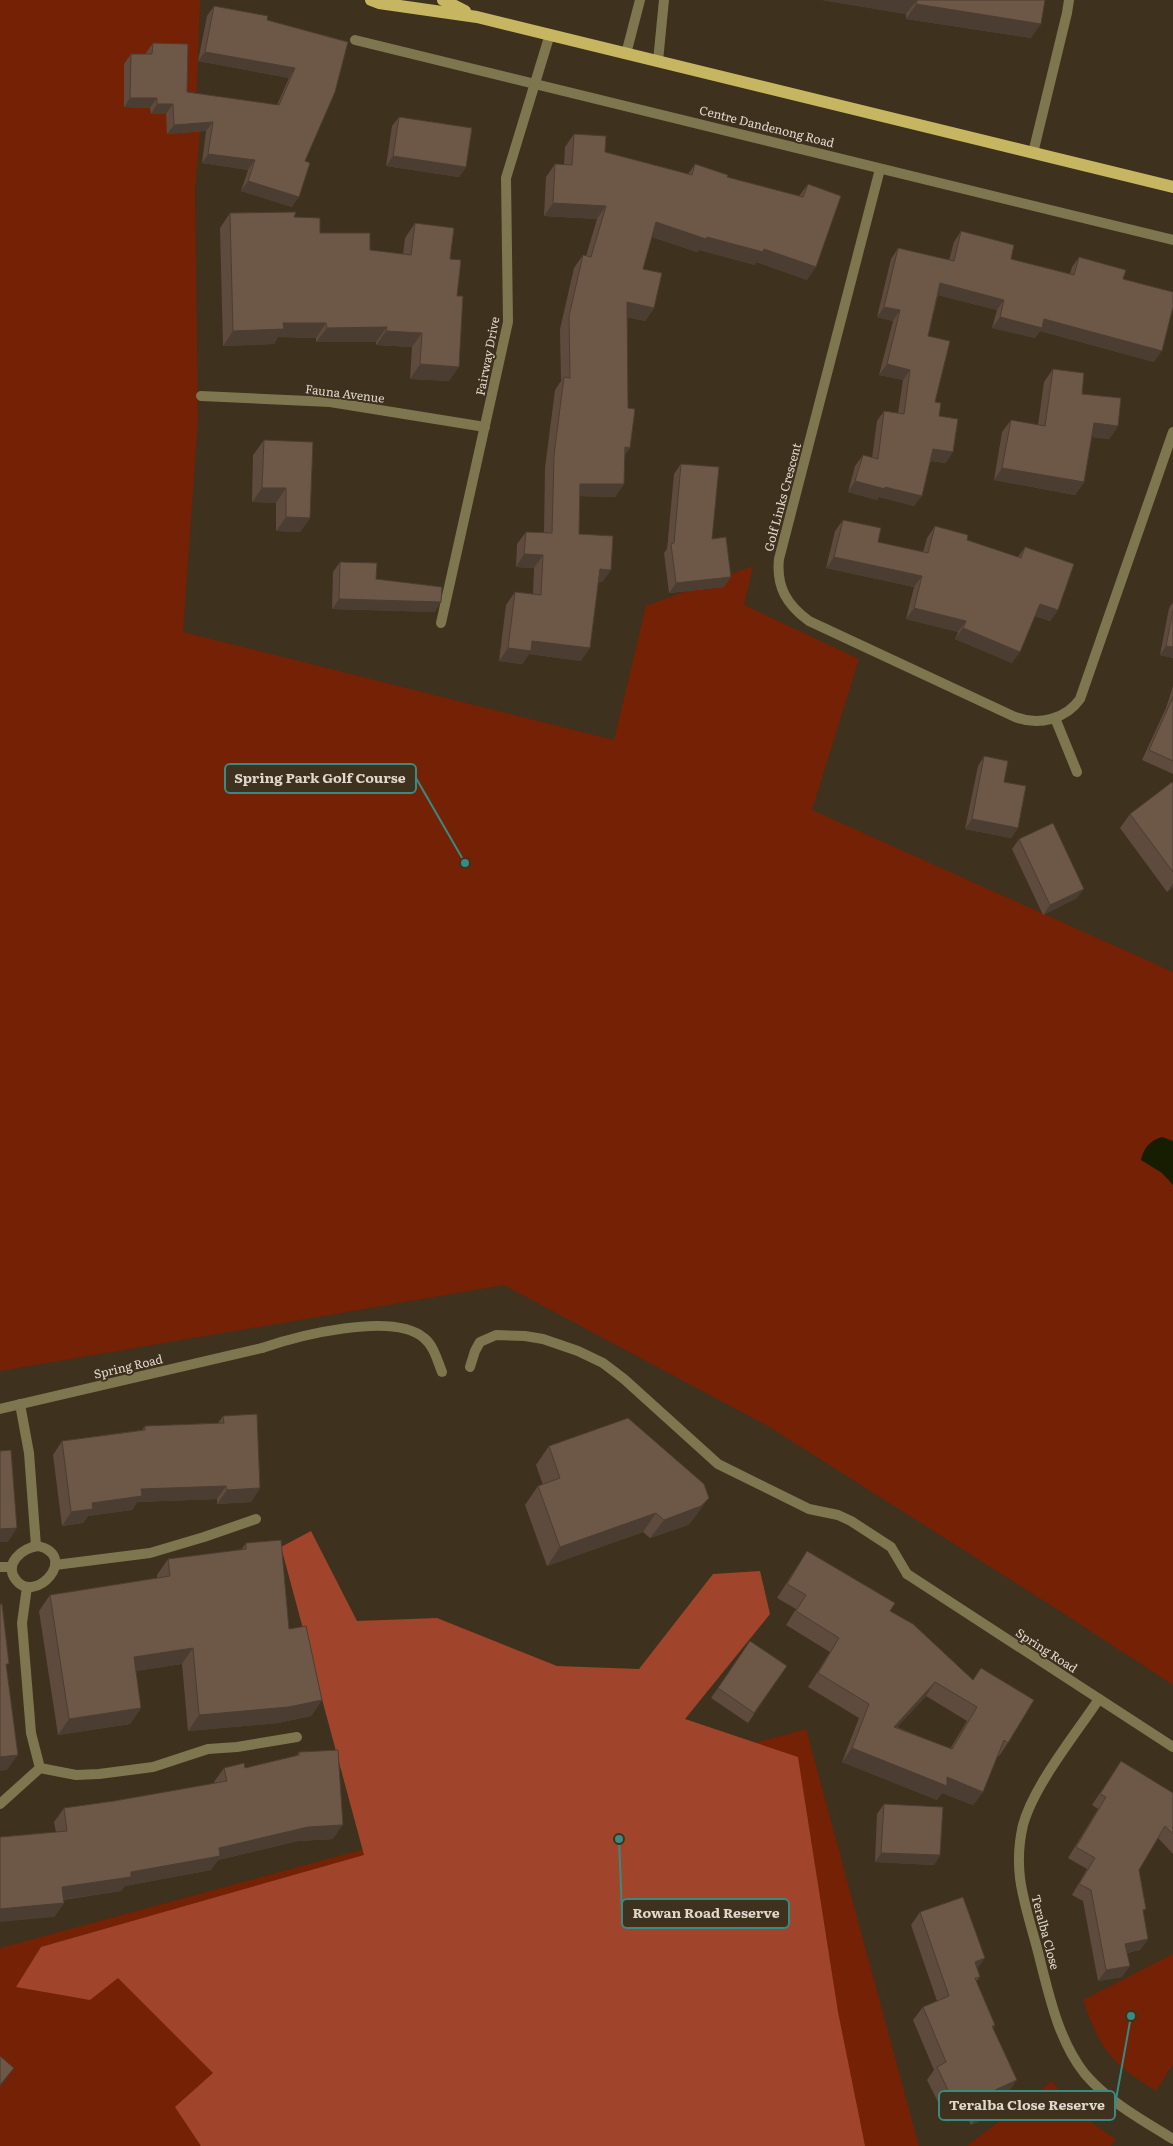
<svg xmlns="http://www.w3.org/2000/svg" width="1173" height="2146" viewBox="0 0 1173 2146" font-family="Literata,serif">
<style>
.green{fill:#752106}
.forest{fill:#a0452c}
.water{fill:#171d00}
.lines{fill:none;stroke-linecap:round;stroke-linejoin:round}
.service{stroke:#7d764e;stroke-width:10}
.minor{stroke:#7d764e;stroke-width:10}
.primary{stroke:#c7b661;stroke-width:12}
.wall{fill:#5e4b3d;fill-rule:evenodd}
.shaded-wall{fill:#4c3d32}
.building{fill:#6d5747;stroke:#4c3d32;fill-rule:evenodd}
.labels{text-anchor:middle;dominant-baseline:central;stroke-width:4;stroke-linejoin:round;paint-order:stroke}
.street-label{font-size:12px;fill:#e0d8cc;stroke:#3e311d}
.leader{fill:none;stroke:#398a81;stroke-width:2}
.callout-dot{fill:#398a81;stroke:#3e311d;stroke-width:2}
.callout{fill:#3e311d;stroke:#398a81;stroke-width:2}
.callout-label{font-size:14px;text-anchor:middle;font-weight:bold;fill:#e0d8cc}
</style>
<rect width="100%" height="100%" fill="#3e311d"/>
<g class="green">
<path d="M0 0H200L196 108 202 110 195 189 198 418 183 632 614 740 646 606 753 566 744 605 859 659 812 810 1173 972V1685L1049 1604 766 1425 504 1285 0 1371Z"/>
<path d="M806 1729 919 2146H0V1948Z"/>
<path d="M1173 1954V2064L1156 2091C1110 2062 1101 2051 1083 2000Z"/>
<path d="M1052 2081C1070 2106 1090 2123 1116 2139L1111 2146H967Z"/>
</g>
<path class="forest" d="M311 1531 357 1621 437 1618 557 1666 639 1669 713 1574 760 1571 770 1614 685 1719 798 1757 838 2012 865 2146H201L175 2107 213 2073 118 1978 90 2000 16 1987 41 1947 364 1855 281 1547Z"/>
<path class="water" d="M1162 1137 1173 1141V1185L1162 1173 1141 1160C1143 1149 1150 1140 1162 1137Z"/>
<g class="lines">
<g class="service">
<path d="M262 1348C297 1336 393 1311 424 1338 434 1346 437 1360 442 1372"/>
<path d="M470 1367 475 1351 480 1342 496 1335 525 1336 543 1339 578 1351 603 1363 624 1379 718 1464 809 1509 838 1515 851 1521 891 1547 907 1574"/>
<path d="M20 1404 29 1453 36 1546"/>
<path d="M38 1546C80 1556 35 1605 16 1580 3 1564 22 1548 38 1546Z"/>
<path d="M55 1565 150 1553 204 1537 256 1519"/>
<path d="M0 1567H12"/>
<path d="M27 1587 22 1623 31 1733 40 1768"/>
<path d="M40 1768 76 1775 99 1774 153 1767 208 1749 237 1747 297 1737"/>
<path d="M0 1804 40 1768"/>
</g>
<g class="minor">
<path d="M355 40 1173 240"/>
<path d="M626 54 640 0"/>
<path d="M658 61 664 0"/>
<path d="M1033 153 1067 13 1069 0"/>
<path d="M880 169 779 559C776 587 787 605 809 621L1015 717C1039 726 1066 719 1080 699L1173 432"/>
<path d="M201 396 330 402 485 427"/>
<path d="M441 623 508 322 506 178 550 34"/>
<path d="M1055 718 1077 772"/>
<path d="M0 1409 262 1348"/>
<path d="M907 1574 1173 1747"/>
<path d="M1099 1699C1075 1735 1034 1785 1023 1825 1019 1842 1018 1861 1020 1878 1023 1902 1031 1925 1037 1948 1048 1990 1057 2039 1085 2074 1109 2102 1142 2120 1173 2139"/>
</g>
<g class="primary">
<path d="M371 0 379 3 477 17 1173 187"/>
<path d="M443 0 465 11"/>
</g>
</g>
<g class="wall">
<path d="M822 0H1045L1031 38 906 19V14Z"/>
<path d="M214 6 348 42 305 161 292 207 241 191 248 170 202 163 206 131 167 134 166 114H151L150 108 124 107V64L131 54H146V53L153 43 187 92 277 105 289 78 198 61 207 16Z"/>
<path d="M399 117 466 167 459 177 386 166 392 126Z"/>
<path d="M574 134 605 152 688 174 695 164 727 177 799 196 808 184 807 280 756 262 755 265 699 250 697 252 652 237 643 269 654 308 645 321 627 317 628 408 630 448 624 456V484L615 497 580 496 579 534 611 570 602 582H598L581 661 529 654 522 664 499 661 506 605 515 592 533 594 534 568 516 567 517 544 526 532 544 533 545 468 555 390 561 381 560 329 574 268 583 255 586 256 597 219 544 216 546 177 555 164H564L565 147Z"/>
<path d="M230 213 294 217 320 233 370 250 403 254 405 238 415 223 450 259 457 296 449 381 410 379 412 347 376 345V342H316V338L278 337 274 344 223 346 220 228Z"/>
<path d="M961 231 1011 259 1070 274 1072 267 1079 257 1123 279 1154 362 1040 331 1035 338 992 328 997 310 938 295 928 336 935 402 939 416 946 463 931 461 914 506 879 497 877 500 848 492 855 466 863 455 872 458 877 421 884 411 898 413 903 380 879 375 893 321 877 317 891 259 898 248 949 260 954 242Z"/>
<path d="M1053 369 1082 394 1118 426 1109 439 1092 437 1084 482 1075 495 994 480 1002 432 1011 420 1038 425 1044 382Z"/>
<path d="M264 440 310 518 300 532 276 531V503L252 502 253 455Z"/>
<path d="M681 464 724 587 669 593 664 553 667 549 674 474Z"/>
<path d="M843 520 878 542 923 552 927 538 935 526 967 540 1018 557 1025 547 1058 610 1050 621 1035 616 1012 663 955 639 958 632 906 619 914 587 826 568 835 531Z"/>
<path d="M340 562 376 579 435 612 332 609 333 572Z"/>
<path d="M1173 602V658L1160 655 1169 608Z"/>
<path d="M1173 686V774L1142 760 1166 708Z"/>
<path d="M984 756 1004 782 1018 828 1011 838 965 829 978 766Z"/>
<path d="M1173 784V887L1167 892 1120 828 1130 814Z"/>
<path d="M1019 839 1077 898 1043 915 1012 849Z"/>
<path d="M223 1416 260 1488 251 1502 217 1504V1499L137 1502 132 1510 88 1516 83 1523 62 1526 53 1455 62 1441 142 1430 145 1426 218 1423Z"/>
<path d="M549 1446 695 1517 688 1525 650 1538 643 1532 547 1566 525 1505 538 1486 543 1485 536 1465Z"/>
<path d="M246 1543 289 1629 322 1700 311 1716 278 1723 188 1731 182 1664 136 1671 141 1708 130 1724 58 1735 39 1611 50 1595 157 1578V1575L168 1559 241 1550Z"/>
<path d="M807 1551 890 1611 973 1680 981 1668 1008 1743 999 1756H997L983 1792 973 1805 942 1793 937 1800 842 1762 859 1718 808 1687 830 1652 786 1625 796 1609 777 1598 798 1565ZM926 1696 967 1721 950 1749 897 1727Z"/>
<path d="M750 1641 787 1666 748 1723 711 1698Z"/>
<path d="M299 1752 333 1839 298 1841 218 1860 211 1870 125 1886 121 1891 63 1900 64 1903 54 1917 56 1832 54 1822 64 1808 114 1801 214 1784V1782L224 1768H245L296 1756Z"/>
<path d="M1121 1761 1173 1793V1854L1158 1838 1139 1870 1143 1913 1148 1939 1140 1950 1127 1953 1122 1977 1098 1981 1083 1901 1072 1895 1087 1869 1068 1858 1098 1809 1092 1805Z"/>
<path d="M884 1804 940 1855 934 1865 875 1862 877 1814Z"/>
<path d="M920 1912 977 1969 980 1977 976 1981 995 2025 993 2028 1008 2093 998 2098 991 2116 971 2125 965 2113 948 2122 927 2080 934 2070 913 2020 923 2007 937 2001 911 1925Z"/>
</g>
<g class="shaded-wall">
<path d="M822 0H917L906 14Z"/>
<path d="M916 4 1041 24 1031 38 906 19Z"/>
<path d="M205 52 295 68 289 78 198 61Z"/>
<path d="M130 98H157L150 108 124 107Z"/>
<path d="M157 104H173L166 114H151Z"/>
<path d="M213 122 206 131 167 134 174 125Z"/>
<path d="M208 154 255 160 248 170 202 163Z"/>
<path d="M393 156 466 167 459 177 386 166Z"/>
<path d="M248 181 299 197 292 207 241 191Z"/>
<path d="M553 203 606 206 597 219 544 216Z"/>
<path d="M656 222 707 237 764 249 816 267 807 280 756 262 755 265 699 250 697 252 647 235Z"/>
<path d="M940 283 1004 300 997 310 933 294Z"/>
<path d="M627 302 654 308 645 321 618 315Z"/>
<path d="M884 307 900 310 893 321 877 317Z"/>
<path d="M1000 317 1044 319 1162 351 1154 362 1040 331 1035 338 992 328Z"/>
<path d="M283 323H326L316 338 278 337 274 344 223 346 233 331Z"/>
<path d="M387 327 376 342H316L327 328Z"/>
<path d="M386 331 422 333 412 347 376 345Z"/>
<path d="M420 364 459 367 449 381 410 379Z"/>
<path d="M887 364 910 370 903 380 879 375Z"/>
<path d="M1094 423 1118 426 1109 439 1085 436Z"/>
<path d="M625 447 630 448 621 460Z"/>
<path d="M933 449 953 452 946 463 926 460Z"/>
<path d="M1002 468 1084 482 1075 495 994 480Z"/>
<path d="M855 481 885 487 922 496 914 506 879 497 877 500 848 492Z"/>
<path d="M580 484H624L615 497 571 496Z"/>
<path d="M262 488H286L276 503 252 502Z"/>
<path d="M286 517 310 518 300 532 276 531Z"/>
<path d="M524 554 543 555 534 568 516 567Z"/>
<path d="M834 557 922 576 914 587 826 568Z"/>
<path d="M600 569 611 570 602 582H591Z"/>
<path d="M731 577 724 587 669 593 676 583Z"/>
<path d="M339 599 441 602 435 612 332 609Z"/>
<path d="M1040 604 1058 610 1050 621 1032 615Z"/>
<path d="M914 608 966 621 958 632 906 619Z"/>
<path d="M963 628 1020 652 1012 663 955 639Z"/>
<path d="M532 641 590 648 581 661 529 654 522 664 499 661 508 648Z"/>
<path d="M1166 646 1173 647V658L1160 655Z"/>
<path d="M972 819 1018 828 1011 838 965 829Z"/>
<path d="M1173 883V887L1167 892Z"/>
<path d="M1084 889 1077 898 1043 915 1050 905Z"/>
<path d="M226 1486 217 1499 137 1502 132 1510 88 1516 83 1523 62 1526 71 1512 92 1503 141 1489Z"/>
<path d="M260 1488 251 1502 217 1504 227 1490Z"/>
<path d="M709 1498 695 1517 688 1525 650 1538 664 1520Z"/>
<path d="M656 1513 643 1532 547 1566 560 1547Z"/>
<path d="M17 1528 8 1542H0V1529Z"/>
<path d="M193 1648 182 1664 122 1673 134 1657Z"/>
<path d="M935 1682 926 1696 885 1740 894 1727Z"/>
<path d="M322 1700 311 1716 278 1723 188 1731 199 1715Z"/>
<path d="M141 1708 130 1724 58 1735 69 1719Z"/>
<path d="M852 1748 947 1777 983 1792 973 1805 942 1793 937 1800 842 1762Z"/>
<path d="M18 1755 7 1770 0 1771V1757Z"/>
<path d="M343 1825 333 1839 298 1841 218 1860 211 1870 125 1886 121 1891 52 1901 62 1887 131 1872 219 1848 308 1827Z"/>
<path d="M881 1853 940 1855 934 1865 875 1862Z"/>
<path d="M64 1903 54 1917 0 1922V1909Z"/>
<path d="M1148 1939 1140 1950 1118 1955 1125 1944Z"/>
<path d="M985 1958 976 1971 975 1962Z"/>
<path d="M1130 1966 1122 1977 1098 1981 1106 1970Z"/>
<path d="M14 2068 4 2082 0 2087V2085Z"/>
<path d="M1017 2080 1008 2093 986 2104 995 2090Z"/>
<path d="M974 2100 965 2113 948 2122 957 2109Z"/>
<path d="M1001 2102 991 2116 971 2125 980 2112Z"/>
</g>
<g class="building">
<path d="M917 0H1045L1041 24 916 4Z"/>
<path d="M214 6 268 16 267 20 348 42 335 92 305 161 310 163 299 197 248 181 255 160 208 154 213 122 174 125 173 104H157V98H130L131 54H152L153 43 188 44 187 92 279 105 295 68 205 52Z"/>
<path d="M399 117 472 128 466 167 393 156Z"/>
<path d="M574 134 606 136 605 152 692 175 695 164 728 175 727 177 803 197 808 184 841 196 816 267 764 249 763 252 707 237 706 239 656 222 643 269 662 273 654 308 627 302 628 408 635 409 630 448 625 447 624 484H580L579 534 613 536 611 570 600 569 590 648 532 641 531 651 508 648 515 592 541 595 543 555 524 554 526 532 552 533 554 455 564 377 570 378 569 316 583 255 591 257 606 206 553 203 555 164 572 165Z"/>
<path d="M296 212 294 217 320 218V233H370V250L411 255 415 223 454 228 450 259 461 260 457 296H463L459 367 420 364 422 333 386 331 387 327 327 328 326 323H283L284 329 233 331 230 213Z"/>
<path d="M961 231 1014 245 1011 259 1074 275 1079 257 1126 270 1123 279 1173 292V307L1162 351 1044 319 1042 328 1000 317 1004 300 940 283 928 336 950 341 935 402 941 403 939 416 958 419 953 452 933 449 922 496 885 487V489L855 481 863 455 878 459 884 411 904 414 910 370 887 364 900 310 884 307 898 248 954 261Z"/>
<path d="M1053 369 1084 373 1082 394 1121 398 1118 426 1094 423 1084 482 1002 468 1011 420 1045 426Z"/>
<path d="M264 440 313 442 310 518 286 517V488H262Z"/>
<path d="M681 464 719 467 712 539 726 537 731 577 676 583 671 544 674 543Z"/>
<path d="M843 520 881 528 878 542 928 553 935 526 968 535 967 540 1021 558 1025 547 1074 564 1058 610 1040 604 1020 652 963 628 966 621 914 608 922 576 834 557Z"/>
<path d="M340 562 377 563 376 579 442 587 441 602 339 599Z"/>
<path d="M1173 611V647L1166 646Z"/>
<path d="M1173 697V761L1149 750Z"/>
<path d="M984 756 1008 761 1004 782 1026 786 1018 828 972 819Z"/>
<path d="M1172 782 1173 784V872L1130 814Z"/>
<path d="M1053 823 1084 889 1050 905 1019 839Z"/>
<path d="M257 1414 260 1488 227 1490 226 1486 141 1489 142 1496 92 1503 93 1509 71 1512 62 1441 145 1430V1426L224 1423 223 1416Z"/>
<path d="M628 1418 704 1484 709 1498 701 1506 664 1520 656 1513 560 1547 538 1486 560 1478 549 1446Z"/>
<path d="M11 1450 17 1528 0 1529V1451Z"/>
<path d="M281 1540 289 1629 306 1626 322 1700 289 1707 199 1715 193 1648 134 1657 141 1708 69 1719 50 1595 170 1576 168 1559 246 1549V1543Z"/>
<path d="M807 1551 895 1603 890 1611 913 1624 973 1680 981 1668 1034 1700 1008 1743 1004 1740 983 1792 947 1777V1786L852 1748 869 1704 818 1673 839 1638 796 1611 806 1595 787 1584ZM935 1682 977 1707 952 1749 894 1727Z"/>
<path d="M0 1604H2L9 1664H6L18 1755 0 1757Z"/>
<path d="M750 1641 787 1666 754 1713 718 1688Z"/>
<path d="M338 1750 343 1825 308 1827 219 1848 220 1856 131 1872V1877L62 1887 64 1903 0 1909V1837L67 1831 64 1808 114 1801 227 1781 224 1768 244 1763 245 1768 299 1755V1752Z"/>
<path d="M1121 1761 1173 1793V1834L1165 1826 1139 1870 1146 1909 1143 1910 1148 1939 1125 1944 1130 1966 1106 1970 1091 1890 1079 1884 1095 1858 1076 1847 1106 1797 1100 1794Z"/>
<path d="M884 1804 943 1807 940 1855 881 1853Z"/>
<path d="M963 1897 985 1958 975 1962 980 1977 975 1978 995 2025 992 2026 1017 2080 995 2090 1001 2102 980 2112 974 2100 957 2109 937 2067 946 2062 923 2007 949 1996 920 1912Z"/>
<path d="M0 2056 14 2068 0 2085Z"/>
</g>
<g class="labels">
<g class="street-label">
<text transform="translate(767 126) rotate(14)">Centre Dandenong Road</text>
<text transform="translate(487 356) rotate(-79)">Fairway Drive</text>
<text transform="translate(345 393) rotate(7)">Fauna Avenue</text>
<text transform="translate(782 497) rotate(-75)">Golf Links Crescent</text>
<text transform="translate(128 1366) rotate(-13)">Spring Road</text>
<text transform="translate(1047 1650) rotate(33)">Spring Road</text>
<text transform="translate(1046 1932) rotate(75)">Teralba Close</text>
</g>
</g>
<path class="leader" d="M465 863L416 778M619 1839L622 1913M1131 2016L1115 2105"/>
<g class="callout-dot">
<circle cx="465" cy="863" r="5"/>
<circle cx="619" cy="1839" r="5"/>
<circle cx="1131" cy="2016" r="5"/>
</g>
<g class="callout">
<rect x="225" y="764" width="191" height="29" rx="5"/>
<rect x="622" y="1899" width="167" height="29" rx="5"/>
<rect x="939" y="2091" width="176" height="29" rx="5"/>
</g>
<g class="callout-label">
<text x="320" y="783">Spring Park Golf Course</text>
<text x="706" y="1918">Rowan Road Reserve</text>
<text x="1027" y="2110">Teralba Close Reserve</text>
</g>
</svg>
